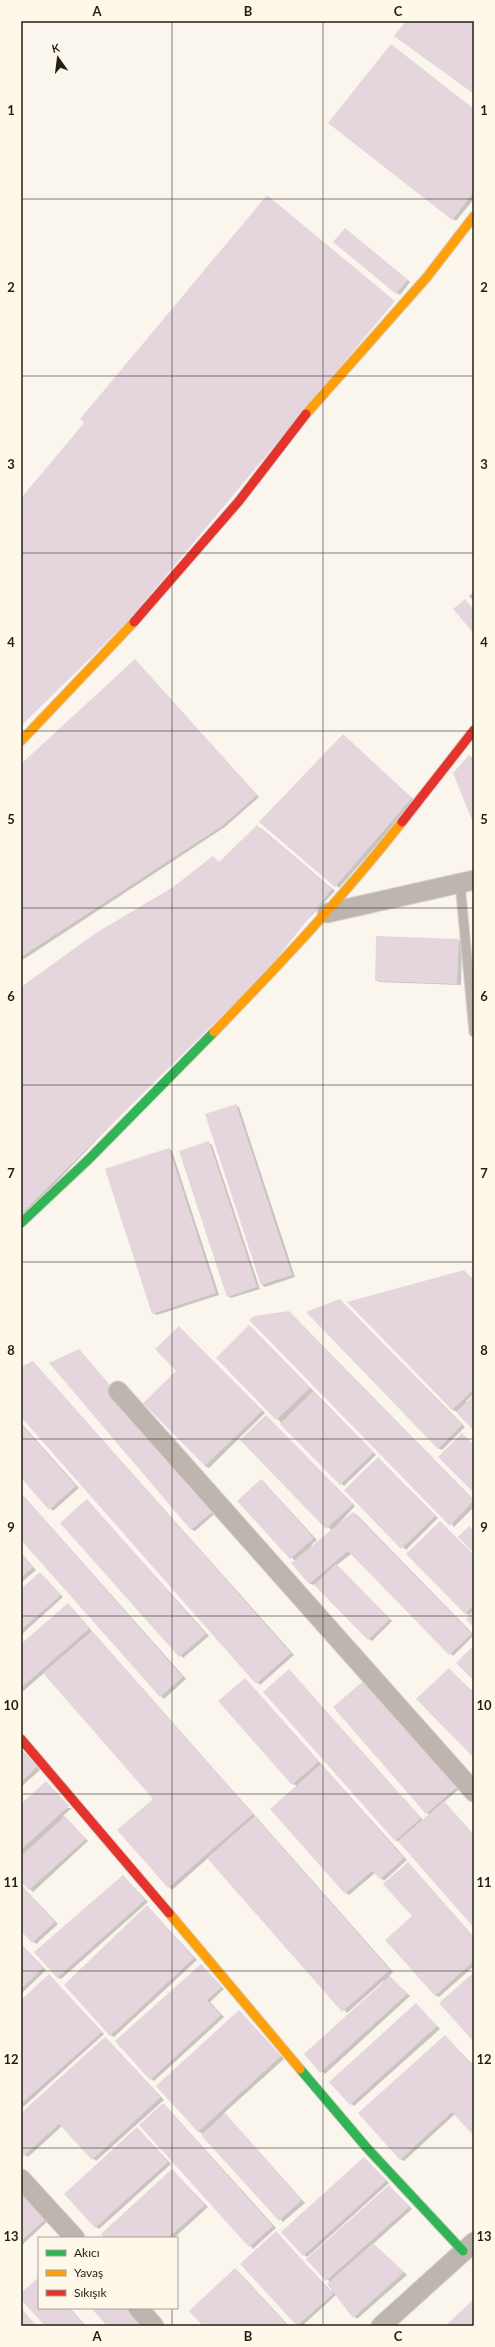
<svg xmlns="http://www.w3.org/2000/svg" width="495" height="2347" viewBox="0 0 495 2347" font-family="Lato,sans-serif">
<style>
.shadow{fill:#0003}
.building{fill:#e5d6de}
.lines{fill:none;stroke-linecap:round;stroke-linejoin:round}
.lane-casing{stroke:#d7d3cc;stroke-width:11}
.street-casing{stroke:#d7d3cc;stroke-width:21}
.fast-casing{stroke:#d7d3cc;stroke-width:11}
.slow-casing{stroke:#d7d3cc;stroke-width:11}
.jam-casing{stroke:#d7d3cc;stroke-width:11}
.lane{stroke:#beb5ae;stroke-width:9}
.street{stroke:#beb5ae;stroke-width:19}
.fast{stroke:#30b455;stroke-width:9}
.slow{stroke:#ff9f0a;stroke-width:9}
.jam{stroke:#e5322d;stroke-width:9}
.grid{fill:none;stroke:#241f12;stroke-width:1;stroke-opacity:0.55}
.neatline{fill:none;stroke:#241f12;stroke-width:1.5}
.grid-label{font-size:13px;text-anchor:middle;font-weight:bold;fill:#241f12}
</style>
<rect width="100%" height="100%" fill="#faf6ee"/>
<g class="shadow">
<path d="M474 110V199L456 221 330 123Z"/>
<path d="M348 231 410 282 400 295 397 293Z"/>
<path d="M474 592V601L469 596Z"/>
<path d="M135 660 259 797 225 827 21 961V765Z"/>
<path d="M343 735 415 801 339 888 261 822Z"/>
<path d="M470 756 474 761V822L455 773Z"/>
<path d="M261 828 335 891 21 1219V988L173 888 213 858 220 863Z"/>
<path d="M458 940 462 942 461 985 379 982 376 980Z"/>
<path d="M236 1105 239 1107 295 1277 265 1287 262 1285 206 1115Z"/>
<path d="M209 1143 212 1145 260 1289 231 1298 228 1296Z"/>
<path d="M169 1149 172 1151 219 1295 157 1315 153 1313Z"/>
<path d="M464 1271 474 1280V1394L466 1401 468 1403 474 1397V1430L456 1411 452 1410Z"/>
<path d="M340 1300 465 1427 442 1450 438 1448Z"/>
<path d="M289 1312 474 1500V1507L454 1527Z"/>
<path d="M250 1326 376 1455 344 1486 217 1358Z"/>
<path d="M179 1327 265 1413 209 1468 205 1466 177 1371Z"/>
<path d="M79 1350 218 1511 195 1531 191 1529Z"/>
<path d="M33 1362 294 1655 260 1685 21 1415V1368Z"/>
<path d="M266 1416 355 1506 334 1529 354 1513 357 1515 474 1635 453 1656 352 1553 337 1565 392 1621 372 1641 369 1639 315 1584 313 1585 309 1583 295 1561 239 1501 262 1480 317 1540 311 1545 313 1547 332 1531 242 1440Z"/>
<path d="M21 1423 79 1488 53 1511 21 1476Z"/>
<path d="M378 1458 438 1518 406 1550 345 1490Z"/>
<path d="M21 1493 186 1679 164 1699 21 1539Z"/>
<path d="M87 1500 209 1636 183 1658 62 1523Z"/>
<path d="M440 1522 474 1555V1610L469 1615 465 1613Z"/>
<path d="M21 1553 36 1570 21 1583Z"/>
<path d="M40 1573 63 1597 21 1635V1590Z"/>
<path d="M68 1604 393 1972 389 1976 410 1996 325 2074 305 2054 385 1982 383 1981 347 2013 208 1858 172 1890 118 1830 154 1799 44 1673 21 1693V1646Z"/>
<path d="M449 1669 474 1693V1757Z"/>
<path d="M289 1670 423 1820 430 1815 427 1813 373 1679 465 1784 444 1802 474 1835V1926L399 1842 395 1840Z"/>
<path d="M245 1679 407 1860 384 1881 375 1873 349 1895 346 1893 271 1809 297 1786 293 1784Z"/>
<path d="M21 1749 40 1770 21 1787Z"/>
<path d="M21 1806 72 1808 63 1816 88 1841 33 1892 21 1880Z"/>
<path d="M408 1863 474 1937V1966L439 1997 435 1995 414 1917Z"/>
<path d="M123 1876 148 1902 61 1979 57 1977Z"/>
<path d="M21 1885 58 1924 36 1944 21 1929Z"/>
<path d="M147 1906 197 1960 114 2037 110 2035Z"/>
<path d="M21 1944 46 1970 21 1994Z"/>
<path d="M201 1965 224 1989 210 2002 224 2017 154 2081 151 2079Z"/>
<path d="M49 1975 104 2034 21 2109V2001Z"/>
<path d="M416 2005 440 2029 354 2106 351 2104Z"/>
<path d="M239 2011 284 2059 223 2114 228 2117 305 2203 283 2222 203 2134 198 2131Z"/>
<path d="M445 2036 474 2066V2135L455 2114 404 2161 400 2159Z"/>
<path d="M106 2038 164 2100 96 2161 62 2126 28 2157 25 2155 21 2151V2115Z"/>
<path d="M164 2104 276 2228 253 2249 141 2125Z"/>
<path d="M137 2128 171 2164 99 2229 96 2227Z"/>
<path d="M364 2158 389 2183 307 2257 304 2255Z"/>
<path d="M173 2171 208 2207 174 2238H106Z"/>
<path d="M389 2186 412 2209 373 2244 407 2275 357 2319 336 2295 302 2326H297L276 2233 333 2293 330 2282 308 2259Z"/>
<path d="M21 2187 50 2219 21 2246Z"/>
<path d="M236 2270 239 2272 289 2326H204Z"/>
<path d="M39 2278V2308H70L86 2326H46L21 2298V2294Z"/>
<path d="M473 2301 474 2326H447Z"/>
</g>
<g class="building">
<path d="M406 21H474V94L394 36Z"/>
<path d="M391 44 474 109V192L452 220 328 123Z"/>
<path d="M267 195 395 301 130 619 21 726V498L84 423 80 419Z"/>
<path d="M345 228 408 280 396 294 333 242Z"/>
<path d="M465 599 474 610V634L453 609Z"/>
<path d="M135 659 257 795 222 826 21 957V764Z"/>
<path d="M343 734 412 798 335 887 259 822Z"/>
<path d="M469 755 474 767V825L453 773Z"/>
<path d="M257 825 332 889 266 972 21 1214V987L96 933 173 887 213 856 219 862Z"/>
<path d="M376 936 459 939 457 984 375 981Z"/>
<path d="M236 1104 292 1275 261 1285 205 1114Z"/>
<path d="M209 1141 257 1287 227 1297 179 1151Z"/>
<path d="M169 1148 216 1293 152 1314 105 1169Z"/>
<path d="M464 1270 474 1281V1389L452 1410 347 1302Z"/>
<path d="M340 1299 462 1425 438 1449 306 1312Z"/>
<path d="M289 1311 474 1500 450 1526 249 1320 254 1316Z"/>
<path d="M249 1325 310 1388 276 1420 216 1358Z"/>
<path d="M179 1326 262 1411 205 1466 143 1403 176 1371 155 1349Z"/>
<path d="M79 1349 216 1509 191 1530 49 1363Z"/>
<path d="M33 1361 291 1653 256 1684 21 1417V1367Z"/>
<path d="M313 1391 374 1452 340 1485 280 1424Z"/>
<path d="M474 1395V1431L456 1412Z"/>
<path d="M266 1415 353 1504 326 1529 240 1440Z"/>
<path d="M21 1424 76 1486 49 1510 21 1478Z"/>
<path d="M462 1433 474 1445V1493L438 1457Z"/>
<path d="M378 1457 435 1516 401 1549 344 1490Z"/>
<path d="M261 1479 314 1538 290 1559 237 1501Z"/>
<path d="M21 1493 183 1677 160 1697 21 1540Z"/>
<path d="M87 1499 206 1634 179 1657 60 1523Z"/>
<path d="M353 1512 472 1634 449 1655 348 1551 309 1584 291 1563Z"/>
<path d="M440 1521 474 1556V1605L465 1614 406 1554Z"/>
<path d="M469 1526 474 1531V1553L458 1537Z"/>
<path d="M21 1554 33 1567 21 1578Z"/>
<path d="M336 1564 390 1619 368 1640 314 1585Z"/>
<path d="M40 1572 61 1595 21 1630V1589Z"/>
<path d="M68 1603 90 1628 21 1688V1644Z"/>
<path d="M474 1611V1628L466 1619Z"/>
<path d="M92 1631 253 1814 168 1888 117 1830 153 1799 43 1673Z"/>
<path d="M474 1645V1681L456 1663Z"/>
<path d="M449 1668 474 1694V1758L416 1699Z"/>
<path d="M289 1669 421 1818 395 1841 263 1692Z"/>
<path d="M369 1676 463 1782 426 1814 333 1707Z"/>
<path d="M245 1678 319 1761 292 1785 218 1701Z"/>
<path d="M21 1750 37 1767 21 1782Z"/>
<path d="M321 1764 404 1858 380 1879 372 1871 345 1894 270 1809Z"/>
<path d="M46 1781 69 1806 21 1850V1804Z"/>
<path d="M444 1801 474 1835V1928L398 1841Z"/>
<path d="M65 1816 86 1839 29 1890 21 1882V1856Z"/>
<path d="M255 1816 390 1970 342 2012 207 1858Z"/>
<path d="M408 1862 474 1937V1961L435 1996 385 1940 412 1916 383 1884Z"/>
<path d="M123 1875 145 1900 57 1978 34 1952Z"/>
<path d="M21 1885 55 1922 32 1943 21 1931Z"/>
<path d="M147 1905 194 1958 110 2036 64 1985Z"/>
<path d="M21 1944 43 1968 21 1989Z"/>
<path d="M201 1964 222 1987 207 2000 221 2015 150 2080 115 2041Z"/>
<path d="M474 1972V2042L439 2003Z"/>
<path d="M49 1974 102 2032 21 2104V2000Z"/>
<path d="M390 1976 407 1994 320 2073 304 2054Z"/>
<path d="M416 2003 437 2026 350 2105 329 2082Z"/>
<path d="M239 2010 281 2056 198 2132 156 2086Z"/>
<path d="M445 2035 474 2067V2136L452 2112 400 2160 358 2113Z"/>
<path d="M105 2037 161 2097 92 2160 59 2124 24 2156 21 2153V2113Z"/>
<path d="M163 2103 273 2226 249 2247 139 2125Z"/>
<path d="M225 2113 302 2200 279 2221 201 2135Z"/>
<path d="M137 2127 168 2162 95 2228 64 2194Z"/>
<path d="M364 2157 386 2181 303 2256 281 2232Z"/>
<path d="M172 2169 205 2205 168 2238H104L101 2234Z"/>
<path d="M389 2185 409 2207 326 2281 306 2259Z"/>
<path d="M21 2188 48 2217 21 2241Z"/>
<path d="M276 2231 333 2294 297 2326 240 2264Z"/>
<path d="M373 2243 404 2272 353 2318 327 2284Z"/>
<path d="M235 2268 288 2326H203L189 2311Z"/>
<path d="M39 2277V2308H69L86 2326H45L21 2300V2293Z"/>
<path d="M473 2300 474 2326H445Z"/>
<path d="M21 2308 37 2326H21Z"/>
<path d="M91 2308H129L145 2326H107Z"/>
</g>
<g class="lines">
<g class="lane-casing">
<path id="lane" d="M460 883 474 1032"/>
</g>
<g class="street-casing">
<g id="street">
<path d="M327 913 474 880"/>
<path d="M118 1391 474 1792"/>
<path d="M21 2179 75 2238"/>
<path d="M138 2308 154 2326"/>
<path d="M381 2326 474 2242"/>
</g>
</g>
<g class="fast-casing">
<g id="fast">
<path d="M21 1223 89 1159 214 1032"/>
<path d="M300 2069 367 2148 463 2251"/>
</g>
</g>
<g class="slow-casing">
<g id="slow">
<path d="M306 414 427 277 474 216"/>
<path d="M21 741 134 622"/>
<path d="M214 1032C280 964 344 896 402 822"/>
<path d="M169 1913 300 2069"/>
</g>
</g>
<g class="jam-casing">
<g id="jam">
<path d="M134 622 239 501 306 414"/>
<path d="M402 822 474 730"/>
<path d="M21 1739 169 1913"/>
</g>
</g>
<use href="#lane" class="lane"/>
<use href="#street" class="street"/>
<use href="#fast" class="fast"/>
<use href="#slow" class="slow"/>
<use href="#jam" class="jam"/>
</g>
<path class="grid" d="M172 21V2238M323 21V2326M21 199H474M21 376H474M21 553H474M21 731H474M21 908H474M21 1085H474M21 1262H474M21 1439H474M21 1616H474M21 1794H474M21 1971H474M21 2148H474M172 2308V2326"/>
<rect width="495" height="2347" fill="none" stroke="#fef8ea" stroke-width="44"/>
<rect x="38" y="2237" width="140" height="72" fill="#fef8ea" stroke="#a7a194"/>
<rect x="46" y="2250" width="20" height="6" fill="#30b455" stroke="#a7a194"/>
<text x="74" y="2257" font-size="12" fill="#241f12">Akıcı</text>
<rect x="46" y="2270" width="20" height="6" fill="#ff9f0a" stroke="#a7a194"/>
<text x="74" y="2277" font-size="12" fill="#241f12">Yavaş</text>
<rect x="46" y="2290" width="20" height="6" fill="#e5322d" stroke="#a7a194"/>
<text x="74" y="2297" font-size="12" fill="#241f12">Sıkışık</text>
<g transform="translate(58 58) rotate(346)" stroke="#fef8ea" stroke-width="3" paint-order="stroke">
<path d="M0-3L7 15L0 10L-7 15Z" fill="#241f12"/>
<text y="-6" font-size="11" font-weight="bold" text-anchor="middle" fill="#241f12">K</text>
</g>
<rect x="22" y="22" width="451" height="2303" class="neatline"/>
<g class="grid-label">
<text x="97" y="16">A</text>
<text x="248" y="16">B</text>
<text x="398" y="16">C</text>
<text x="11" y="115">1</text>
<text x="484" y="115">1</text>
<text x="11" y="292">2</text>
<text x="484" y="292">2</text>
<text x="11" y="469">3</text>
<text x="484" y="469">3</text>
<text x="11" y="647">4</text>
<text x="484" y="647">4</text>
<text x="11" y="824">5</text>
<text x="484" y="824">5</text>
<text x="11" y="1001">6</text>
<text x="484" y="1001">6</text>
<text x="11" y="1178">7</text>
<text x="484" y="1178">7</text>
<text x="11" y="1355">8</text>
<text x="484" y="1355">8</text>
<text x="11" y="1532">9</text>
<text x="484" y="1532">9</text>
<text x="11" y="1710">10</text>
<text x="484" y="1710">10</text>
<text x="11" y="1887">11</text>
<text x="484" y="1887">11</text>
<text x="11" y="2064">12</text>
<text x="484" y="2064">12</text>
<text x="11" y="2241">13</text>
<text x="484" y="2241">13</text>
<text x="97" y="2341">A</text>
<text x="248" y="2341">B</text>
<text x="398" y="2341">C</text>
</g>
</svg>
